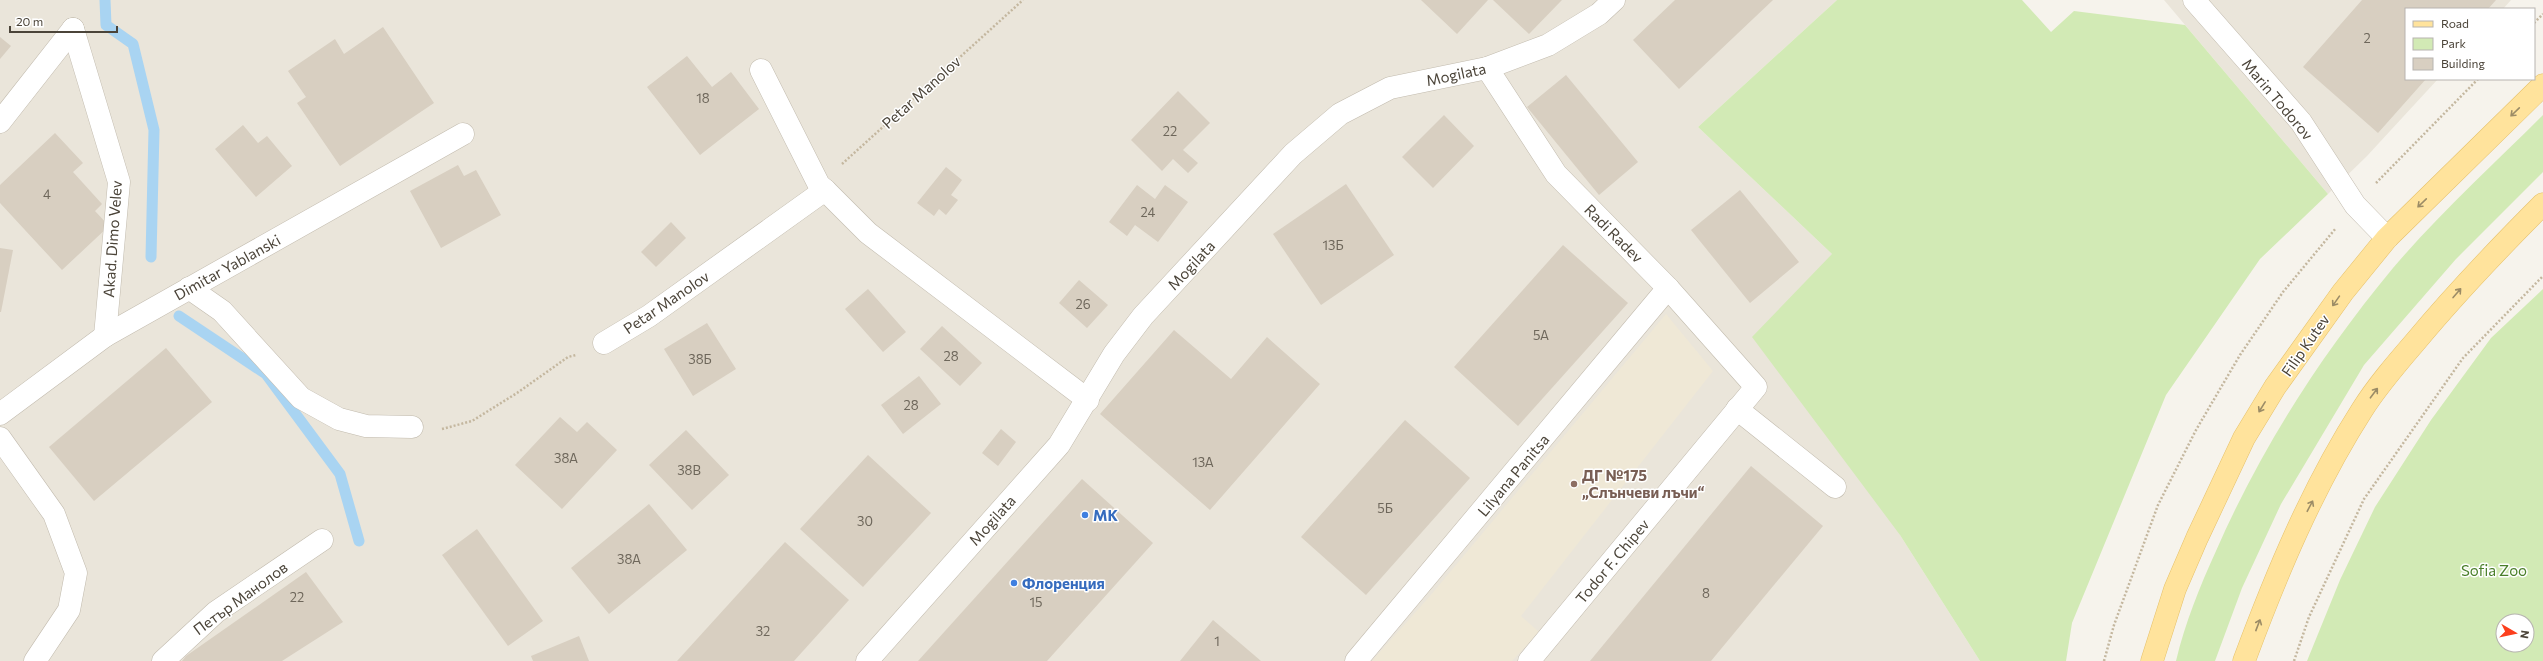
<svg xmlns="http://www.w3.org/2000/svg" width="2543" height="661" viewBox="0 0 2543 661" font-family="Commissioner,sans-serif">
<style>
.residential{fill:#eae5da}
.education{fill:#efe8d6}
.green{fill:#d2eab5;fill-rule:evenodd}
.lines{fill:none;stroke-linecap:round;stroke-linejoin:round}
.stream{stroke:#a9d4f2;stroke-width:11}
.building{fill:#d8cfc1}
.minor-casing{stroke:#c2bbae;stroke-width:23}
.major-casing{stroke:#e6c16a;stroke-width:23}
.path{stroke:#c4b79f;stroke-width:2.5;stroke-dasharray:2 2;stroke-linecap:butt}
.minor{stroke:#fff;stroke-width:22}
.major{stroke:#ffe39c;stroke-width:22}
.oneway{stroke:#9c8c66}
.education-dot{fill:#8d6e63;stroke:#fff;stroke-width:1.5}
.shop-dot{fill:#3f7fe0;stroke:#fff;stroke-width:1.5}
.labels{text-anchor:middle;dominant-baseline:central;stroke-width:3;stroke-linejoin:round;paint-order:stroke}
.number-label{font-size:13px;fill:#6e675b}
.street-label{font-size:15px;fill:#4b4439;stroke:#fff}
.education-label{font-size:15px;font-weight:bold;fill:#785e54;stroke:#fff;text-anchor:start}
.shop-label{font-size:15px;font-weight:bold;fill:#366cbe;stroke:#fff;text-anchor:start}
.park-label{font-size:15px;fill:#4a7f2a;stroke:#fff}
</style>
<rect width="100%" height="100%" fill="#f6f3ec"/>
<g class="residential">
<path d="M0 0H1837L1698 127 1832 254 1900 535 1980 661H0Z"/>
<path d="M2164 0H2511L2503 9H2406V79H2438L2367 156 2328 194Z"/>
</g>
<path class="education" d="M1666 314 1713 371 1521 616 1539 632 1512 661H1372L1430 596Z"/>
<g class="green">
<path d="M1837 0H2022L2051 32 2074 11 2185 25 2328 194 2260 259 2166 395 2072 623 2066 661H1980L1900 535 1752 337 1832 254 1698 127Z"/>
<path d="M2543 115V172L2456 259 2364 365 2281 504 2242 588 2215 661H2176C2185 623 2200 586 2216 551 2261 448 2321 355 2393 268 2439 214 2493 165 2543 115Z"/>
<path d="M2543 289V661H2307L2340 580 2375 507 2431 420 2491 338ZM2503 621H2527V645H2503Z"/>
</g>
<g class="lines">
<g class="stream">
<path d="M105 0 106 25 133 44 154 130 151 257"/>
<path d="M179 316 266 374 340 474 359 541"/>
</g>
</g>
<g class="building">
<path d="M1421 0H1488L1457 34Z"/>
<path d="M1493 0H1562L1529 34Z"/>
<path d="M1675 0H1773L1679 89 1633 40Z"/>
<path d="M2362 0H2496L2488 9H2406V79H2426L2378 133 2303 67Z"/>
<path d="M383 27 434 103 340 166 297 103 306 97 288 71 335 39 344 54Z"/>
<path d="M0 37 11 46 0 59Z"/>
<path d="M687 56 712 87 731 72 759 109 700 155 647 87Z"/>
<path d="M1566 75 1638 162 1599 195 1527 107Z"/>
<path d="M1178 91 1210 123 1183 150 1198 163 1188 173 1173 159 1162 171 1131 140Z"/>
<path d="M1444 115 1474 146 1433 188 1402 157Z"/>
<path d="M243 125 258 143 267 136 292 166 256 197 215 149Z"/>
<path d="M55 133 83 163 73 172 102 204 95 211 109 226 62 270 0 203V185Z"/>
<path d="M458 165 464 176 476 170 501 215 441 248 410 191Z"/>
<path d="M946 167 962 180 951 195 958 200 946 215 939 209 934 216 917 203Z"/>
<path d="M1346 184 1394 255 1321 305 1273 234Z"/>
<path d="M1137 185 1155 199 1165 185 1188 202 1158 242 1135 225 1127 236 1109 222Z"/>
<path d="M1740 190 1799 262 1750 303 1691 230Z"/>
<path d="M671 222 686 238 656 267 641 252Z"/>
<path d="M1563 245 1628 303 1518 426 1454 367Z"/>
<path d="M0 248 13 250 1 312H0Z"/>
<path d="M1079 280 1108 305 1087 328 1059 303Z"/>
<path d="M868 289 906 332 883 352 845 309Z"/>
<path d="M707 323 736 369 693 396 664 349Z"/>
<path d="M942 326 982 363 960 386 920 349Z"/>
<path d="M1174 330 1231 379 1267 337 1320 384 1210 510 1100 414Z"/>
<path d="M166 348 212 402 94 501 49 447Z"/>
<path d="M919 376 941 404 903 434 881 405Z"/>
<path d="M560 417 577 432 587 422 617 450 562 509 515 465Z"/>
<path d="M1405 420 1470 478 1366 595 1301 537Z"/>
<path d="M1001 429 1016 442 998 466 982 453Z"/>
<path d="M686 430 729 475 692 510 649 465Z"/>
<path d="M868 455 931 513 863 587 800 529Z"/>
<path d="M1751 466 1823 526 1711 661H1590Z"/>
<path d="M1082 479 1153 543 1047 661H918Z"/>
<path d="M649 504 687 550 609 614 571 568Z"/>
<path d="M477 529 543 621 508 646 442 555Z"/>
<path d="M785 542 849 600 794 661H677Z"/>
<path d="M306 572 343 622 282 661H182L186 656Z"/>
<path d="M1213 620 1261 661H1180Z"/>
<path d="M579 636 589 661H533L531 656Z"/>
</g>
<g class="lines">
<g class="minor-casing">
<g id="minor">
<path d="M2194 0 2301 122 2355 205 2387 238"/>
<path d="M73 29 119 182 105 336"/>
<path d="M1487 68 1556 174 1668 288 1756 387 1529 661"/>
<path d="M761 70 819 185 825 190 868 233 1088 400"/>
<path d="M0 122 73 29"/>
<path d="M189 288 222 311 301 398 339 419 366 426 412 427"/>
<path d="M604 343 649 316 825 190"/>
<path d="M1737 409 1835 487"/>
<path d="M0 414 105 336 463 134"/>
<path d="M0 438 54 514 76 573 69 610 35 661"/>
<path d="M163 661 216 612 322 540"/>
<path d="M867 661 1059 445 1114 354 1143 316 1293 154 1340 114 1390 88 1487 68 1548 45 1599 14 1614 0"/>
<path d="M1356 661 1668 288"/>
</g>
</g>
<g class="major-casing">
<g id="major">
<path d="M2152 661 2175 589 2197 538 2244 438 2275 387 2343 292 2387 238 2543 85"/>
<path d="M2244 661C2276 575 2312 488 2362 410 2377 386 2397 363 2416 341 2456 293 2499 248 2543 204"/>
</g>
</g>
<g class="path">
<path d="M2534 23 2543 14"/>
<path d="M842 164 1023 0"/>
<path d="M2376 183 2478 79"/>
<path d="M442 429 472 421 517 393 568 357 576 355"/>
<path d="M2104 661 2114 625 2158 505 2196 430 2240 355 2283 292 2336 228"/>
<path d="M2294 661 2309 617 2364 499 2463 358 2543 276"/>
</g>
<use href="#minor" class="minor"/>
<use href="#major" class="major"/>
</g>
<defs><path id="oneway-shaft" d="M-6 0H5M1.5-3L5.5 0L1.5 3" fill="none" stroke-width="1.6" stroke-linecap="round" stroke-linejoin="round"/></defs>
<g class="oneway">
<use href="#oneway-shaft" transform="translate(2515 112) rotate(136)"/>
<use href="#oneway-shaft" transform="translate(2422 203) rotate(136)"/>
<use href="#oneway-shaft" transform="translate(2457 293) rotate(-49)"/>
<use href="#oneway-shaft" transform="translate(2336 301) rotate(125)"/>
<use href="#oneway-shaft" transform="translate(2374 393) rotate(-53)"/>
<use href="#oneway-shaft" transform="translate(2262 407) rotate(122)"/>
<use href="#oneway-shaft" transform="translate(2310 506) rotate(-62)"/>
<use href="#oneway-shaft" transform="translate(2258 625) rotate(-69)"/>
</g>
<circle class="education-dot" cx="1574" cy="484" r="4"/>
<g class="shop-dot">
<circle cx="1085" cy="515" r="4"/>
<circle cx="1014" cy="583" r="4"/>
</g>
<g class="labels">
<g class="number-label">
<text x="2367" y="38">2</text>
<text x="703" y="98">18</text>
<text x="1170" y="131">22</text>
<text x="47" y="194">4</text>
<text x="1148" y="212">24</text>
<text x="1333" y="245">13Б</text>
<text x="1083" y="304">26</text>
<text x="1541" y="335">5А</text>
<text x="951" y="356">28</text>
<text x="700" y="359">38Б</text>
<text x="911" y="405">28</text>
<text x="566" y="458">38А</text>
<text x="1203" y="462">13А</text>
<text x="689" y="470">38В</text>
<text x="1385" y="508">5Б</text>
<text x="865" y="521">30</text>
<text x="629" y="559">38А</text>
<text x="1706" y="593">8</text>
<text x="297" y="597">22</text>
<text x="1036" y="602">15</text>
<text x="763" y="631">32</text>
<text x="1217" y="641">1</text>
</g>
<g class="street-label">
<text transform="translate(1456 74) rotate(-12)">Mogilata</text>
<text transform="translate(921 92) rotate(-42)">Petar Manolov</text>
<text transform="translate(2278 99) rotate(50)">Marin Todorov</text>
<text transform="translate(1614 233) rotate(45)">Radi Radev</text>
<text transform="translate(112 239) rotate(-86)">Akad. Dimo Velev</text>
<text transform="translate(1191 265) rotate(-47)">Mogilata</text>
<text transform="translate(227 267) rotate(-29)">Dimitar Yablanski</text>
<text transform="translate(666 302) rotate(-34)">Petar Manolov</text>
<text transform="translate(2305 345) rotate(-55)">Filip Kutev</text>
<text transform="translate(1513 475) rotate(-50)">Lilyana Panitsa</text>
<text transform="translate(992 520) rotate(-48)">Mogilata</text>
<text transform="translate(1612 561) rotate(-50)">Todor F. Chipev</text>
<text transform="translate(240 598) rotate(-36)">Петър Манолов</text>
</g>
<g class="education-label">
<text x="1582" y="475">ДГ №175<tspan x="1582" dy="17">„Слънчеви лъчи“</tspan></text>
</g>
<g class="shop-label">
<text x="1093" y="515">MK</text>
<text x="1022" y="583">Флоренция</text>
</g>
<g class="park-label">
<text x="2494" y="570">Sofia Zoo</text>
</g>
</g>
<rect x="2405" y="8" width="130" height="72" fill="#ffffff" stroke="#b7b4b0"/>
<rect x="2413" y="21" width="20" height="6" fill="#ffe39c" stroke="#b7b4b0"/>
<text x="2441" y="28" font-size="12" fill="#4b4439">Road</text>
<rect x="2413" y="38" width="20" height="12" fill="#d2eab5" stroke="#b7b4b0"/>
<text x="2441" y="48" font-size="12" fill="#4b4439">Park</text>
<rect x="2413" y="58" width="20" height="12" fill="#d8cfc1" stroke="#b7b4b0"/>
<text x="2441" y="68" font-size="12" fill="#4b4439">Building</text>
<g transform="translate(2515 633) rotate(99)"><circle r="19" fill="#ffffff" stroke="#b7b4b0"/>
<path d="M0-3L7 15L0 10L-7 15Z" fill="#fc3f1d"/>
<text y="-6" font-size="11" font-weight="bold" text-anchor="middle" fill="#4b4439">N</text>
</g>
<path d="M10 26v6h107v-6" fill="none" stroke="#4b4439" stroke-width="2"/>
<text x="16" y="26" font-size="12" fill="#4b4439" stroke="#ffffff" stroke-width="3" paint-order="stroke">20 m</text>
</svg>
